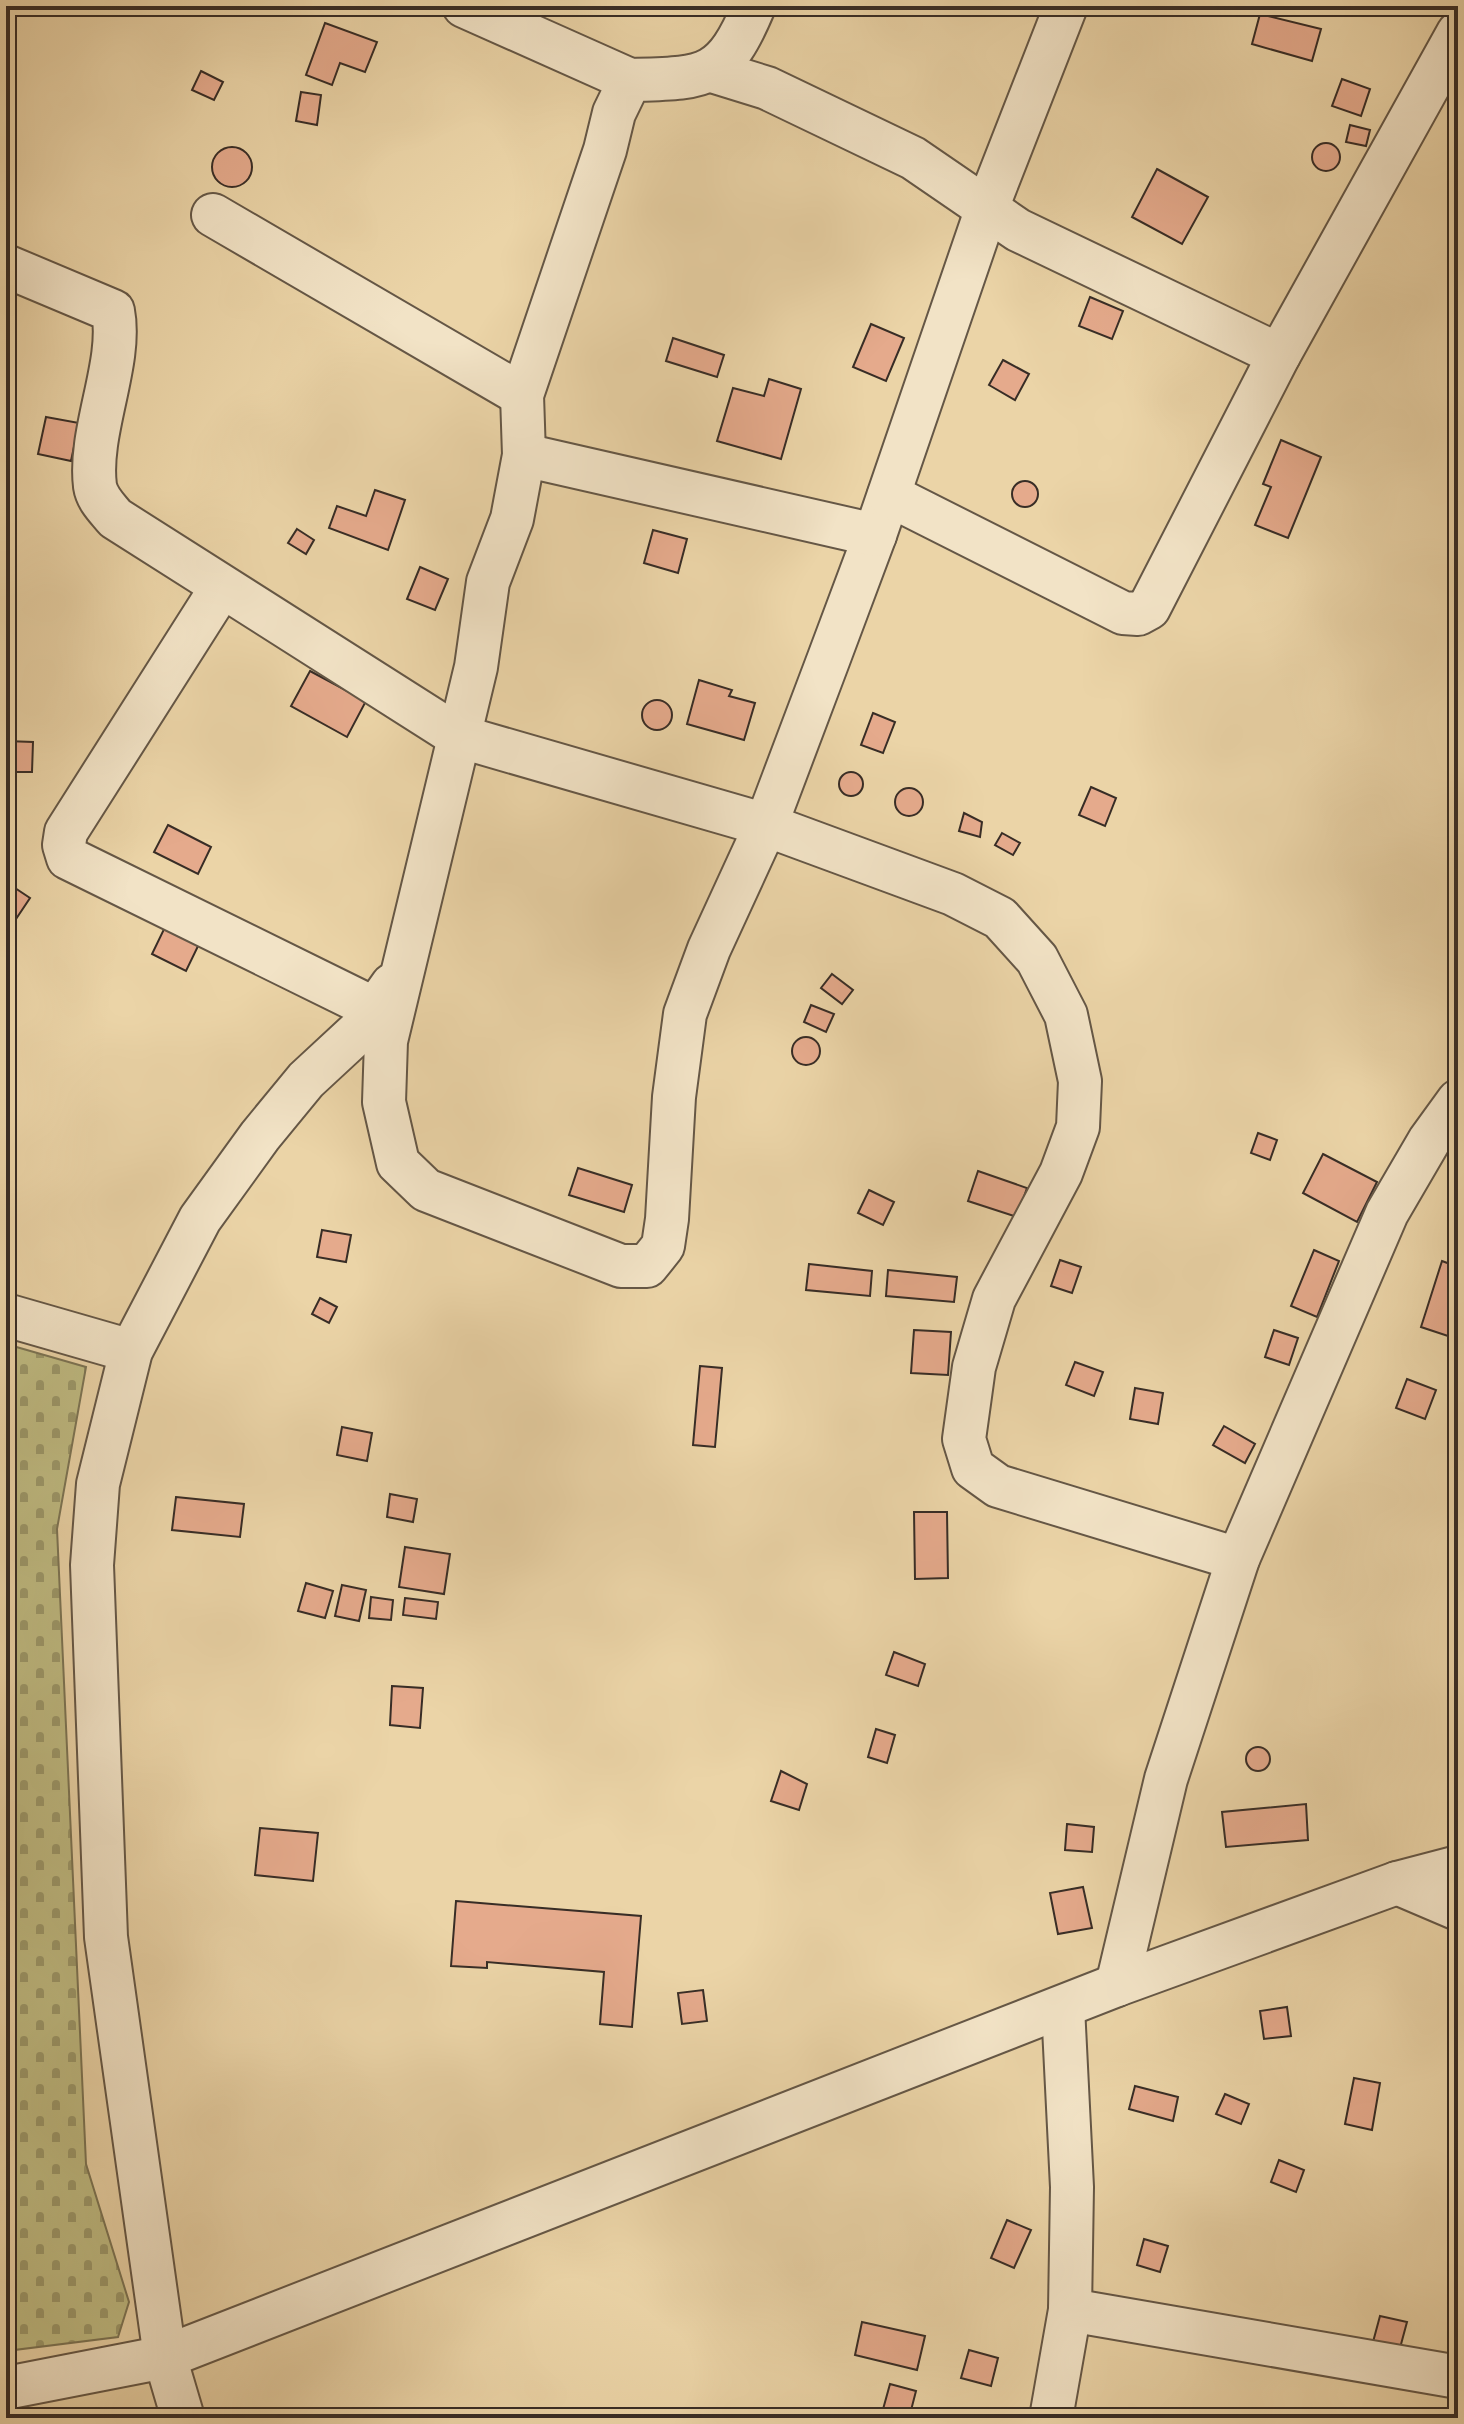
<svg xmlns="http://www.w3.org/2000/svg" width="1464" height="2424" viewBox="0 0 1464 2424" font-family="'Old Standard TT',serif">
<style>
.cemetery{fill:url(#cemetery-stones);stroke:#7c7454;stroke-width:2}
.building{fill:#e5aa8c;stroke:#382d26;stroke-width:2}
.lines{fill:none;stroke-linecap:round;stroke-linejoin:round}
.minor-casing{stroke:#655746;stroke-width:46}
.minor{stroke:#f2e3c6;stroke-width:42}
</style>
<defs>
<pattern id="cemetery-stones" width="16" height="16" patternUnits="userSpaceOnUse" patternTransform="scale(2)"><rect width="16" height="16" fill="#bfbb82"/><path d="M2 7V4a2 2 0 0 1 4 0v3zM10 15v-3a2 2 0 0 1 4 0v3z" fill="#9c986a"/></pattern>
</defs>
<rect width="100%" height="100%" fill="#ebd4a7"/>
<filter id="stains"><feTurbulence type="fractalNoise" baseFrequency=".0025" numOctaves="4"/><feColorMatrix values="0 0 0 0 .2 0 0 0 0 .09 0 0 0 0 .02 0 0 0 .5 -.17"/></filter>
<radialGradient id="worn" r=".72"><stop offset=".6" stop-color="#630" stop-opacity="0"/><stop offset="1" stop-color="#630" stop-opacity=".3"/></radialGradient>
<path class="cemetery" d="M6 1344 86 1367 57 1529 86 2164 129 2302 118 2337 6 2351Z"/>
<g class="building">
<path d="M1260 14 1321 29 1312 61 1252 44Z"/>
<path d="M325 23 377 42 365 72 340 63 332 85 306 75Z"/>
<path d="M201 71 223 82 214 100 192 90Z"/>
<path d="M1342 79 1370 89 1361 116 1332 106Z"/>
<path d="M301 92 321 95 317 125 296 121Z"/>
<path d="M1350 125 1370 130 1366 146 1346 142Z"/>
<circle cx="1326" cy="157" r="14"/>
<circle cx="232" cy="167" r="20"/>
<path d="M1157 169 1208 197 1182 244 1132 217Z"/>
<path d="M1090 297 1123 311 1112 339 1079 326Z"/>
<path d="M871 324 904 338 886 381 853 367Z"/>
<path d="M673 338 724 355 717 377 666 361Z"/>
<path d="M1003 360 1029 374 1015 400 989 385Z"/>
<path d="M769 379 801 389 781 459 717 441 733 388 764 396Z"/>
<path d="M46 417 79 423 71 461 38 454Z"/>
<path d="M1281 440 1321 457 1288 538 1255 525 1271 487 1263 484Z"/>
<circle cx="1025" cy="494" r="13"/>
<path d="M375 490 405 500 388 550 329 528 337 506 366 516Z"/>
<path d="M297 529 314 540 306 554 288 543Z"/>
<path d="M653 530 687 539 678 573 644 563Z"/>
<path d="M420 567 448 579 435 610 407 599Z"/>
<path d="M310 671 366 701 347 737 291 706Z"/>
<path d="M699 680 732 690 729 696 755 703 744 740 687 724Z"/>
<circle cx="657" cy="715" r="15"/>
<path d="M873 713 895 722 883 753 861 745Z"/>
<path d="M6 741 33 742 32 772H6Z"/>
<circle cx="851" cy="784" r="12"/>
<path d="M1091 787 1116 798 1105 826 1079 815Z"/>
<circle cx="909" cy="802" r="14"/>
<path d="M964 813 982 822 980 837 959 831Z"/>
<path d="M168 825 211 847 198 874 154 852Z"/>
<path d="M1002 833 1020 843 1013 855 995 845Z"/>
<path d="M6 882 30 898 6 934Z"/>
<path d="M166 925 200 942 186 971 152 954Z"/>
<path d="M832 974 853 990 842 1004 821 988Z"/>
<path d="M811 1005 834 1014 826 1032 804 1022Z"/>
<circle cx="806" cy="1051" r="14"/>
<path d="M1258 1133 1277 1140 1270 1160 1251 1153Z"/>
<path d="M1323 1154 1377 1182 1357 1222 1303 1193Z"/>
<path d="M578 1168 632 1185 624 1212 569 1195Z"/>
<path d="M978 1171 1027 1188 1017 1217 968 1201Z"/>
<path d="M869 1190 894 1202 883 1225 858 1213Z"/>
<path d="M322 1230 351 1235 346 1262 317 1257Z"/>
<path d="M1314 1250 1339 1261 1317 1317 1291 1306Z"/>
<path d="M1060 1260 1081 1267 1072 1293 1051 1286Z"/>
<path d="M1442 1261 1458 1267V1315L1451 1337 1421 1327Z"/>
<path d="M809 1264 872 1271 870 1296 806 1290Z"/>
<path d="M888 1270 957 1277 954 1302 886 1296Z"/>
<path d="M320 1298 337 1307 329 1323 312 1314Z"/>
<path d="M914 1330 951 1332 948 1375 911 1373Z"/>
<path d="M1274 1330 1298 1338 1289 1365 1265 1357Z"/>
<path d="M1075 1362 1103 1372 1094 1396 1066 1385Z"/>
<path d="M700 1366 722 1368 715 1447 693 1445Z"/>
<path d="M1407 1379 1436 1390 1425 1419 1396 1408Z"/>
<path d="M1135 1388 1163 1393 1158 1424 1130 1419Z"/>
<path d="M1224 1426 1255 1444 1245 1463 1213 1445Z"/>
<path d="M342 1427 372 1433 367 1461 337 1455Z"/>
<path d="M390 1494 417 1499 413 1522 387 1517Z"/>
<path d="M176 1497 244 1504 240 1537 172 1530Z"/>
<path d="M914 1512H947L948 1578 915 1579Z"/>
<path d="M405 1547 450 1554 444 1594 399 1587Z"/>
<path d="M306 1583 333 1591 325 1618 298 1611Z"/>
<path d="M342 1585 366 1590 359 1621 335 1616Z"/>
<path d="M371 1597 393 1600 391 1620 369 1618Z"/>
<path d="M405 1598 438 1602 436 1619 403 1615Z"/>
<path d="M894 1652 925 1664 918 1686 886 1675Z"/>
<path d="M392 1686 423 1688 420 1728 390 1725Z"/>
<path d="M876 1729 895 1735 887 1763 868 1757Z"/>
<circle cx="1258" cy="1759" r="12"/>
<path d="M781 1771 807 1784 799 1810 771 1801Z"/>
<path d="M1306 1804 1308 1840 1226 1847 1222 1812Z"/>
<path d="M1067 1824 1094 1827 1092 1852 1065 1850Z"/>
<path d="M260 1828 318 1833 313 1881 255 1875Z"/>
<path d="M1083 1887 1092 1928 1058 1934 1050 1893Z"/>
<path d="M456 1901 641 1916 632 2027 600 2024 604 1972 487 1962V1968L451 1966Z"/>
<path d="M703 1990 707 2021 682 2024 678 1993Z"/>
<path d="M1287 2007 1291 2036 1264 2039 1260 2011Z"/>
<path d="M1354 2078 1380 2083 1372 2130 1345 2124Z"/>
<path d="M1135 2086 1178 2097 1173 2121 1129 2109Z"/>
<path d="M1225 2094 1249 2104 1241 2124 1216 2114Z"/>
<path d="M1279 2160 1304 2170 1296 2192 1271 2182Z"/>
<path d="M1007 2220 1031 2230 1014 2268 991 2258Z"/>
<path d="M1144 2239 1168 2246 1160 2272 1137 2265Z"/>
<path d="M1380 2316 1407 2322 1400 2348 1373 2342Z"/>
<path d="M862 2322 925 2336 917 2370 855 2355Z"/>
<path d="M969 2350 998 2358 991 2386 961 2378Z"/>
<path d="M890 2384 916 2391 909 2418 882 2413Z"/>
</g>
<g class="lines">
<g class="minor-casing">
<g id="minor">
<path d="M464 6 630 80"/>
<path d="M754 6C723 80 706 78 630 80L614 113 605 150 522 395 524 455 512 519 488 582 476 667 386 1041 384 1102 398 1163 426 1190 621 1266H647L663 1246 667 1219 674 1097 685 1014 709 949 766 825 829 658 875 535 987 208 1066 6"/>
<path d="M712 71 767 88 913 158 1018 230 1279 355"/>
<path d="M213 215 522 395"/>
<path d="M6 266 113 311C123 363 88 431 95 486 97 499 107 508 115 518L458 736 766 825 953 894 1000 918 1037 959 1066 1015 1080 1081 1078 1127 1061 1173 994 1299 974 1367 964 1439 973 1468 998 1486 1238 1559"/>
<path d="M524 455 875 535"/>
<path d="M889 495 1123 613 1138 614 1149 608 1279 355 1458 33"/>
<path d="M221 588 66 832 64 845 68 858 375 1009"/>
<path d="M6 1315 131 1351"/>
<path d="M1397 1883 1458 1909"/>
<path d="M1117 1985 1166 1779 1238 1559 1387 1213 1429 1141 1458 1101"/>
<path d="M1070 2310 1458 2377"/>
<path d="M6 2388 165 2357 1117 1985 1397 1883 1458 1867"/>
<path d="M183 2418 165 2357 106 1937 92 1565 98 1484 131 1351 200 1219 260 1136 306 1080 361 1029 392 985"/>
<path d="M1051 2418 1070 2310 1072 2187 1063 2007"/>
</g>
</g>
<use href="#minor" class="minor"/>
</g>
<rect width="1464" height="2424" fill="none" stroke="#ebd4a7" stroke-width="32"/>
<rect x="8" y="8" width="1448" height="2408" fill="none" stroke="#382d26" stroke-width="4"/>
<rect x="16" y="16" width="1432" height="2392" fill="none" stroke="#382d26" stroke-width="2"/>
<rect width="100%" height="100%" filter="url(#stains)"/>
<rect width="100%" height="100%" fill="url(#worn)"/>
</svg>
